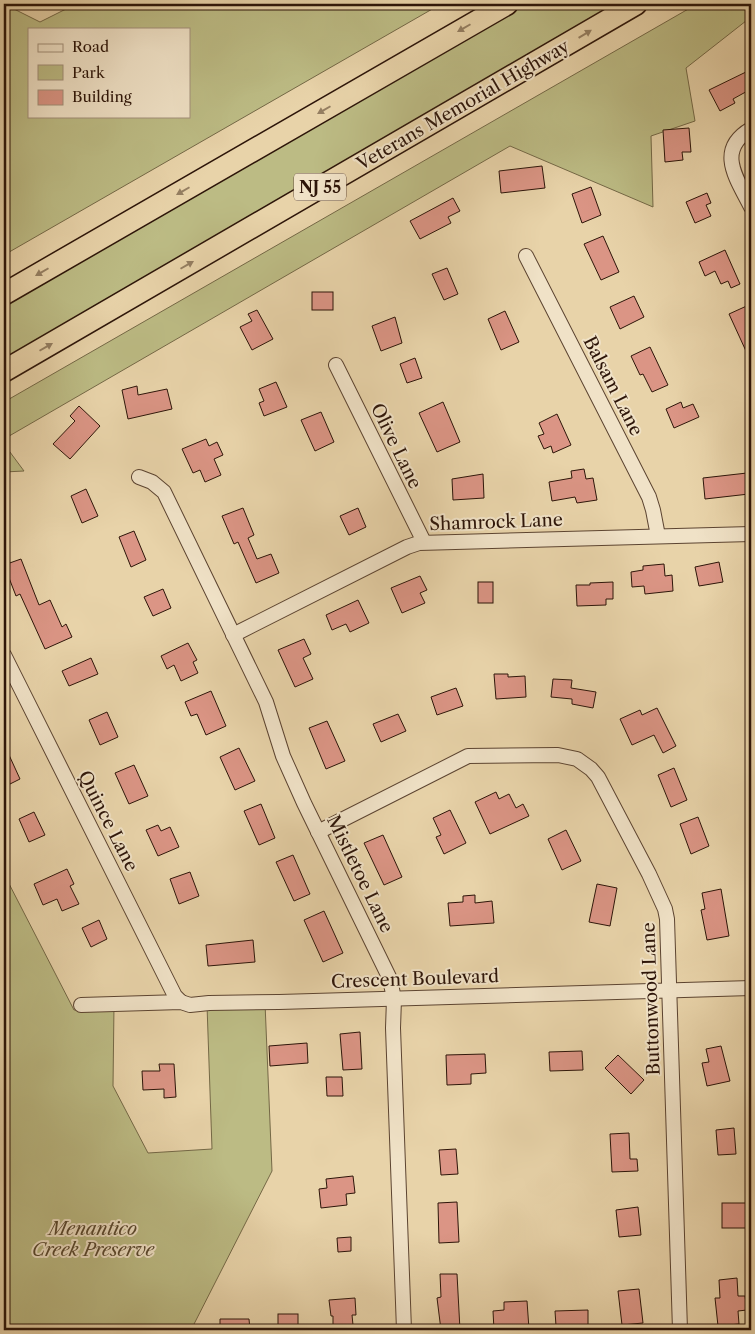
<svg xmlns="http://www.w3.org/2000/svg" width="755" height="1334" viewBox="0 0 755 1334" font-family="'Libre Caslon Text',serif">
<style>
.green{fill:#bcbb84;stroke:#746846;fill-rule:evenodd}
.building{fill:#db9585;stroke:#2d1509}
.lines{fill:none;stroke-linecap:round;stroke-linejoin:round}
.minor-casing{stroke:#5c4431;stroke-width:16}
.highway-casing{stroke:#2d1509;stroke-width:24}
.minor{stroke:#f0e2c7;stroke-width:14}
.highway{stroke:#e8d3a9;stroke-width:21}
.oneway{fill:#947e61}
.labels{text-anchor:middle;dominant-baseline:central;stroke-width:4;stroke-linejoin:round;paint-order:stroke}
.shield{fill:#f0e2c7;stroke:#685242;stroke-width:1}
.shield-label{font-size:16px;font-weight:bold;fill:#2d1509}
.street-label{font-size:18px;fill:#2d1509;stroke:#f0e2c7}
.park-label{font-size:18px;font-style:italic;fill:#58472e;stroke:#f0e2c7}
</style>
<rect width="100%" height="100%" fill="#e8d3a9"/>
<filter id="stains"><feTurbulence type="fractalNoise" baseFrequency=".004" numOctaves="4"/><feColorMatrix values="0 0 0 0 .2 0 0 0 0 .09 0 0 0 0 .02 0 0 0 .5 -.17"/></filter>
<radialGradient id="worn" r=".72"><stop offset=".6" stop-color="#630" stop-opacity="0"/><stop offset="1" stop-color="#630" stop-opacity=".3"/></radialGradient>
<g class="green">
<path d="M4 4 40 22 76 4H441L4 255ZM29 29H189V116H29Z"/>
<path d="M524 4H620L4 361V304Z"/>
<path d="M697 4H751V17L686 68 695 121 651 136 653 207 510 146 4 439V402Z"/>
<path d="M4 444 24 471 4 472Z"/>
<path d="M4 874 74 1010 114 1006 113 1086 148 1153 212 1149 207 1005 265 1003 272 1171 191 1330H4Z"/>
</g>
<g class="building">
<path d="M748 71 751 77V89L733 99 735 103 720 111 709 90Z"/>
<path d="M689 128 691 152H682L683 160 665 162 663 130Z"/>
<path d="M542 166 545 188 501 193 499 171Z"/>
<path d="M591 187 601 215 582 223 572 194Z"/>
<path d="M707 193 711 203 706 205 711 216 695 223 686 202Z"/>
<path d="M453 198 460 211 448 217 451 223 420 239 410 221Z"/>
<path d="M603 236 619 272 601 280 584 244Z"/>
<path d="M725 250 740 284 731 288 728 281 721 284 715 271 705 276 699 262Z"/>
<path d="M447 268 458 294 444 300 432 274Z"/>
<rect x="312" y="292" width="21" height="18"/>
<path d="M634 296 644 317 620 329 610 307Z"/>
<path d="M751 304V362L729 314Z"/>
<path d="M257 310 273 339 252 350 240 327 252 321 248 314Z"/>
<path d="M505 311 519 342 501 350 488 319Z"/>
<path d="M395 317 402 343 381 351 372 326Z"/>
<path d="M650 347 668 385 652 392 643 374 640 375 631 356Z"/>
<path d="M415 358 422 378 407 383 400 364Z"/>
<path d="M276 382 287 407 264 416 259 403 264 401 259 389Z"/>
<path d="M137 386 138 395 167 389 172 409 128 419 122 390Z"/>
<path d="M443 402 460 442 437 452 419 413Z"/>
<path d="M681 402 683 408 693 404 699 417 674 428 666 409Z"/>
<path d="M79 406 100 426 70 459 53 444 75 421 70 416Z"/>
<path d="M321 412 334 442 315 451 301 420Z"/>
<path d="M557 414 571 445 553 453 551 446 544 449 538 436 544 434 539 423Z"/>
<path d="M206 439 209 446 217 442 223 455 214 459 221 475 205 482 200 470 193 473 182 449Z"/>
<path d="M584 469 586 479 593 478 597 500 577 503 575 497 552 501 549 482 572 478 571 471Z"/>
<path d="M747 473 749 494 705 499 703 478Z"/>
<path d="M483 474 484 498 453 500 452 479Z"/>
<path d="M86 489 98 516 82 523 71 496Z"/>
<path d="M243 508 254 535 248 538 257 559 271 554 279 573 256 583 238 542 234 544 222 516Z"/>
<path d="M358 508 366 527 349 535 340 516Z"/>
<path d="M134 531 146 560 131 567 119 537Z"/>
<path d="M21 559 39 605 50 600 62 627 66 624 72 637 45 649 20 594 16 596 4 565Z"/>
<path d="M719 562 723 582 699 586 695 567Z"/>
<path d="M664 564 665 576 672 575 673 591 645 594 644 586 632 587 631 572 643 570V566Z"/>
<path d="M420 576 427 590 420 593 425 603 402 613 391 588Z"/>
<rect x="478" y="582" width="15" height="21"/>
<path d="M613 582V599H606V605L577 606 576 585H590V583Z"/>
<path d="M163 589 171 608 153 616 144 597Z"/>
<path d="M358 600 369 623 350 632 346 624 332 630 326 615Z"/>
<path d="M304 639 311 654 303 658 313 679 295 687 278 650Z"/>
<path d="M188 643 197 660 193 662 198 673 181 681 174 665 167 669 161 656Z"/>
<path d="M91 658 98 674 69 686 62 671Z"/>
<path d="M494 674H508V677L525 676 526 697 496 699Z"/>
<path d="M553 679 572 680 571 688 596 692 593 708 572 704V699L551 697Z"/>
<path d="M456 688 463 706 437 715 431 697Z"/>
<path d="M211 691 226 726 206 735 197 714 191 716 185 702Z"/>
<path d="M657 708 676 746 663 753 654 735 632 745 620 719 640 710 642 715Z"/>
<path d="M107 712 118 737 100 745 89 720Z"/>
<path d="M398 714 406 731 381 742 373 724Z"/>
<path d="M327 721 345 761 326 769 309 728Z"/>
<path d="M4 744 20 779 4 787Z"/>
<path d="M239 748 255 781 235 790 220 757Z"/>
<path d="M134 765 148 796 129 804 115 773Z"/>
<path d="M674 768 687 800 671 807 658 775Z"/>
<path d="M496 792 499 799 509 794 516 808 523 804 529 816 490 834 475 802Z"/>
<path d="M261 804 275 838 259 845 244 811Z"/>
<path d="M450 810 466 843 444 854 436 837 441 835 433 818Z"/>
<path d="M34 812 45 835 29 842 19 819Z"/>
<path d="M698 817 709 846 691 854 680 824Z"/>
<path d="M158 825 161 831 170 827 179 847 158 856 146 830Z"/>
<path d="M566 830 581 861 562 870 548 839Z"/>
<path d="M383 835 402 877 384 885 364 843Z"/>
<path d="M293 855 310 894 294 901 276 862Z"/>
<path d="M67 869 74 884 70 886 79 904 62 911 57 899 43 905 34 884Z"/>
<path d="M190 872 199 896 179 904 170 879Z"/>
<path d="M597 884 617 888 610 926 589 922Z"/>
<path d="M721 889 729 936 707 940 701 910 705 909 702 893Z"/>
<path d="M475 895V903L492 901 494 923 450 926 448 903 463 902V896Z"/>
<path d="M324 911 343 953 323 962 304 920Z"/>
<path d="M99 920 107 939 91 947 82 928Z"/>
<path d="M253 940 255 962 208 966 206 945Z"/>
<path d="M360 1032 362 1069 343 1070 340 1034Z"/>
<path d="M307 1043 308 1063 270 1066 269 1046Z"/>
<path d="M721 1046 730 1081 707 1086 702 1063 709 1062 706 1049Z"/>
<path d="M582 1051 583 1070 550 1071 549 1052Z"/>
<path d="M485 1054 486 1073 471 1074V1084L447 1085 446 1055Z"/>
<path d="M618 1055 644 1080 631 1094 605 1068Z"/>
<path d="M159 1064H174L176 1097 164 1098V1089L143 1090 142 1071H160Z"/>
<path d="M326 1077H342L343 1096H327Z"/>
<path d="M734 1128 736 1154 718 1155 716 1130Z"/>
<path d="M629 1133 630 1159H637L638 1171 612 1172 610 1134Z"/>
<path d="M456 1149 458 1174 441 1175 439 1150Z"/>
<path d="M353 1176 355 1193 346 1194 347 1205 321 1208 319 1189 327 1188 326 1179Z"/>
<path d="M457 1202 459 1242 439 1243 438 1203Z"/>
<rect x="722" y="1203" width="27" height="25"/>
<path d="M638 1207 641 1235 619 1237 616 1210Z"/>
<path d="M351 1237V1251L338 1252 337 1238Z"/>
<path d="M440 1274H457L460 1330H441L437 1298 441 1297Z"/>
<path d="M737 1278 738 1296H745L747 1310 738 1311 739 1324 718 1326 715 1298H720L719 1280Z"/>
<path d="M639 1289 643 1323 622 1325 618 1291Z"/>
<path d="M355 1298 356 1315H352L353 1325 333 1326V1316H331L329 1300Z"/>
<path d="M527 1301 529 1329 494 1330 493 1311 504 1310V1302Z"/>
<path d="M588 1310V1330H564V1326H556L555 1311Z"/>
<rect x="278" y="1314" width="20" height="16"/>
<path d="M220 1319H249L250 1330H220Z"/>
</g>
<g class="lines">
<g class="minor-casing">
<g id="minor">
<path d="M751 129C715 150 737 179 751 207"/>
<path d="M526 256 649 497 653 510 658 536"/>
<path d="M336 365 424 542"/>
<path d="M139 477 152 482 164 492 266 702 283 756 304 803 390 979 394 999 393 1028 404 1330"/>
<path d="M233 635 407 547 419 543 751 534"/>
<path d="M4 655 175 996 181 1002"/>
<path d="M318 832 468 756 558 755 577 759 591 769 598 777 649 874 665 909 667 919 680 1330"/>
<path d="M81 1005 181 1002 190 1005 209 1003 279 1002 751 988"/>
</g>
</g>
<g class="highway-casing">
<g id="highway">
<path d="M4 294 507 4"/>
<path d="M4 371 636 4"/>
</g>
</g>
<use href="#minor" class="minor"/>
<use href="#highway" class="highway"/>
</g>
<defs><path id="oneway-solid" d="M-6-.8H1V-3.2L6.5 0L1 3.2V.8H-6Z" transform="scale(1.25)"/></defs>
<g class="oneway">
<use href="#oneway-solid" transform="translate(464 28) rotate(150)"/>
<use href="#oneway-solid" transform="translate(585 34) rotate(-31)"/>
<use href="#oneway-solid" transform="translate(324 110) rotate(150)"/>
<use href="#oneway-solid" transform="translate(183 191) rotate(150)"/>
<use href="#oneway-solid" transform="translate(187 265) rotate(-30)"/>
<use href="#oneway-solid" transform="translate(42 272) rotate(150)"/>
<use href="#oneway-solid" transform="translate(46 347) rotate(-30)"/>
</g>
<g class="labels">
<rect class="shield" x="294" y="173.5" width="52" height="27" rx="4"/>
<g class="shield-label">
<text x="320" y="187">NJ 55</text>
</g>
<g class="street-label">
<text transform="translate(463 105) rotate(-30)">Veterans Memorial Highway</text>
<text transform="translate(613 386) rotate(63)">Balsam Lane</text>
<text transform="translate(396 446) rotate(64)">Olive Lane</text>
<text transform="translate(496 522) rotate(-2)">Shamrock Lane</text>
<text transform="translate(108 821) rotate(63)">Quince Lane</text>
<text transform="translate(360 874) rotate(64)">Mistletoe Lane</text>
<text transform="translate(415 979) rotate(-2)">Crescent Boulevard</text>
<text transform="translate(651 999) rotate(-92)">Buttonwood Lane</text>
</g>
<g class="park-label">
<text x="93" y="1229">Menantico<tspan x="93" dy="21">Creek Preserve</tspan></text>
</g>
</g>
<rect width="755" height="1334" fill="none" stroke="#e8d3a9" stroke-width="20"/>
<rect x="5" y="5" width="745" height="1324" fill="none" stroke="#2d1509" stroke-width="2.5"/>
<rect x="10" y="10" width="735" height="1314" fill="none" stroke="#2d1509"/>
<rect x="28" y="28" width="162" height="90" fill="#f0e2c7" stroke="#a2907b"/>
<rect x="38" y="44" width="25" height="8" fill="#f0e2c7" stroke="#a2907b"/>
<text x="72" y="52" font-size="15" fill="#2d1509">Road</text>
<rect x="38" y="65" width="25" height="15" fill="#bcbb84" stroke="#a2907b"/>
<text x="72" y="78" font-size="15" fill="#2d1509">Park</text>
<rect x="38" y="90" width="25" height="15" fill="#db9585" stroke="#a2907b"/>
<text x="72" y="102" font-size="15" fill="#2d1509">Building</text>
<rect width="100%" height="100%" filter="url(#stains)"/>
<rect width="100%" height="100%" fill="url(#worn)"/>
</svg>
